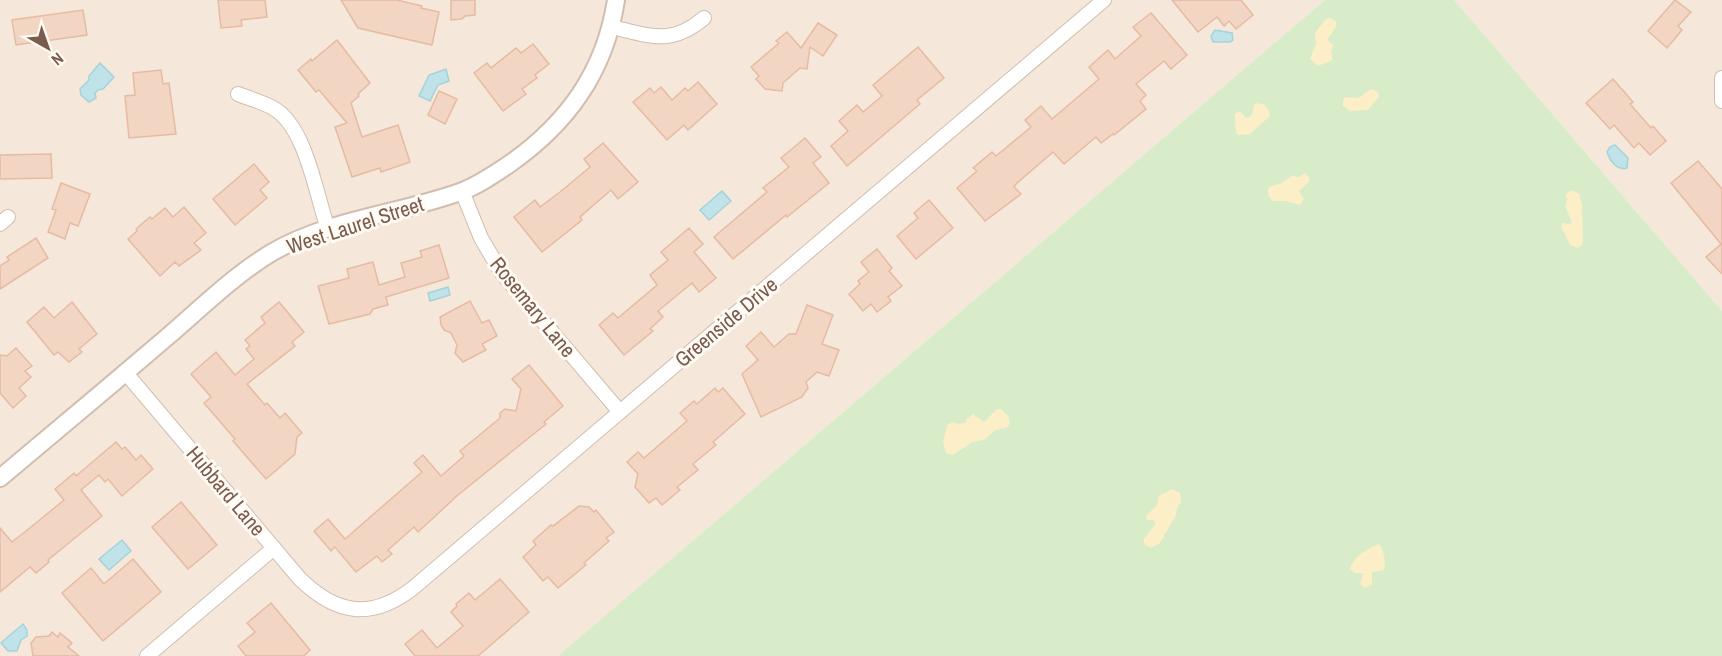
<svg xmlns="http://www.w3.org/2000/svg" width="1722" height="656" viewBox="0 0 1722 656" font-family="'Archivo Narrow',sans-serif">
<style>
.residential{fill:#f5e8da}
.green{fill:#d8ecc9}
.sand{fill:#fcefc7}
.water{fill:#bfe3e8;stroke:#a5d3da;stroke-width:1.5}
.building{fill:#f3d5c3;stroke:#e6bba3;stroke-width:1.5}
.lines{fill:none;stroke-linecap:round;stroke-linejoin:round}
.minor-casing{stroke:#d1beb0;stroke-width:16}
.tertiary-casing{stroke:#d1beb0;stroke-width:20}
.minor{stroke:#fff;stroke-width:14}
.tertiary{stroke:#fff;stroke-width:16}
.labels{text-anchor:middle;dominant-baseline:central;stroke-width:6;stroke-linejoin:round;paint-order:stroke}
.street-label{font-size:21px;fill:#7a5c4d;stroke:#fffaf3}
</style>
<rect width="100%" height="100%" fill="#fdf6ec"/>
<g class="residential">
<path d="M0 0H1325L558 656H0Z"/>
<path d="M1454 0H1722V311Z"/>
</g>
<path class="green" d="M1325 0H1454L1722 311V656H558Z"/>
<g class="sand">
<path d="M1330 18 1336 21V27L1327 40 1333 45 1331 53 1333 60 1318 66 1310 59 1316 44 1315 33 1326 19Z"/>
<path d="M1371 89 1378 92 1379 97 1368 110 1350 111 1343 106V101L1345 97 1358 98Z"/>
<path d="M1258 103 1265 105 1270 113 1269 117 1250 134 1239 135 1236 133 1235 114 1240 111 1246 118C1253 117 1253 111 1254 105Z"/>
<path d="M1305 173 1310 178 1308 183 1299 191 1304 199 1300 205 1285 201H1273C1268 196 1266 193 1269 187L1282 183 1292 176 1299 177Z"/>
<path d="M1571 190 1579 194 1582 204 1583 241 1582 245 1577 248 1570 245 1561 226 1563 223 1570 224 1572 222 1565 206 1567 200 1566 194Z"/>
<path d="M997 409H1001L1008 416 1010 424 1006 428 996 430 984 440 972 442 953 455 946 453 943 443 947 425 953 422 958 424 965 423 967 419 973 414 984 422Z"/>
<path d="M1172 489 1180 493 1181 502 1177 508 1176 515 1160 543 1151 548 1144 544V539L1156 523 1153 520H1147L1146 516 1157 505 1159 496Z"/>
<path d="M1379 544C1384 549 1386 563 1384 570L1372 572V585L1364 588 1360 583 1363 573H1354L1350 569C1353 557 1368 548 1379 544Z"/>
</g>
<g class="water">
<path d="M1215 30 1232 33 1233 40 1230 42H1213L1211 36Z"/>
<path d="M100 63 114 77 103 89 98 90 95 93 96 98 89 102 81 95 80 89 89 80V76Z"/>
<path d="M446 69 449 81 438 85 430 101 419 96 429 75Z"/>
<path d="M1615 145 1628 158 1627 168C1617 171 1610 161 1607 152L1610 147Z"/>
<path d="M722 191 731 201 709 220 700 210Z"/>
<path d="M448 287 450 295 430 301 428 293Z"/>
<path d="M122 540 131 551 109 570 99 559Z"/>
<path d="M23 624 27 630V636L21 640 17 651H8L1 643Z"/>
</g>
<g class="building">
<path d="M218 0H265L267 17 241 20 242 26 221 28Z"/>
<path d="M341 0H397L422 6 421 8 439 12 432 45 358 28Z"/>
<path d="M451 0H475V15L465 16 462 19 451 20Z"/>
<path d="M1172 0H1241L1253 15 1236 29 1229 21 1224 26 1217 17 1198 32Z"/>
<path d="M1675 0 1691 12 1678 26 1682 30 1667 48 1648 31Z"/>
<path d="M83 10 87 35 16 45 12 20Z"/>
<path d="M1151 13 1187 55 1171 69 1164 61 1136 84 1146 95 1140 101 1146 109 1114 135 1113 134 1101 143 1096 137 1064 164 1053 152 1016 184 1014 187 1021 194 985 221 957 188 977 171 973 168 992 152 996 156 1031 127 1025 120 1041 106 1052 119 1099 79 1089 67 1108 50 1115 59 1141 36 1133 27Z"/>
<path d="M818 23 837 35 823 56 810 47 807 69 800 68 783 83 782 91 765 89 756 79 759 76 751 67 779 43 776 41 787 32 801 48Z"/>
<path d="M337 40 370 83 358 94 359 96 351 103 362 137 398 125 410 162 381 172 380 168 352 177 335 127 347 123 319 90 316 92 298 70 311 59 312 61Z"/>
<path d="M533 44 549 64 535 75 537 78 522 89 526 94 503 111 474 73 487 63 491 68 516 48 521 53Z"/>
<path d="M918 47 944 78 917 100 920 104 847 166 831 146 848 131 839 121 857 105 863 112 882 96 873 85Z"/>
<path d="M161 70 163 84 169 83 176 134 129 138 125 96 135 95 133 73Z"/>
<path d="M1613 79 1633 102 1630 104 1651 128 1653 126 1666 141 1650 155 1639 143 1634 148 1614 125 1610 129 1586 103Z"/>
<path d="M698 82 717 104 688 130 684 125 667 140 633 102 650 88 654 93 661 87 672 100 685 88 688 91Z"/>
<path d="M439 91 457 99 445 124 428 115Z"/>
<path d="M805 138 821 157 813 163 829 183 787 217 786 215 733 259 714 237 767 192 763 188 789 167 781 158Z"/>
<path d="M603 143 638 182 618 199 611 190 580 217 582 220 542 252 514 217 535 200 540 207 560 192 590 167 584 159Z"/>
<path d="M51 154 52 178 0 179V155Z"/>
<path d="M1698 161 1722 189V274L1706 257 1721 244 1671 183Z"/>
<path d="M254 164 269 182 260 190 267 198 235 225 213 199Z"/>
<path d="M61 183 90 194 78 226 70 223 65 239 48 232 56 210 52 209Z"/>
<path d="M929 200 953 228 916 259 897 236 918 218 914 213Z"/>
<path d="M184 207 206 233 194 243 201 250 179 266 175 262 160 276 128 239 137 231 136 229 150 217 152 219 165 208 173 217Z"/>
<path d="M689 228 703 244 694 252 716 278 699 292 692 283 658 311 663 317 650 329 653 331 624 355 599 325 613 313 618 318 657 285 650 275 668 260 661 252Z"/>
<path d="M36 238 48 258 0 289V266L9 260 7 257Z"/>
<path d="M439 245 449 278 386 297 388 305 373 309 370 314 329 324 318 286 349 278 347 269 373 262 379 285 405 277 401 263 422 257 420 251Z"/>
<path d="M877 249 892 268 889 271 902 286 888 297 891 301 877 312 871 304 863 311 849 294 860 284 858 281 869 272 861 262Z"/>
<path d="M470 301 482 323 489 320 497 336 482 344 486 350 463 362 455 353 457 345 451 333 444 330 441 325 440 317Z"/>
<path d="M72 302 97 334 79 349 82 352 69 362 58 352 54 355 27 322 44 307 54 318Z"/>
<path d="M279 302 304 332 292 342 295 346 247 384 265 405 267 403 280 418 285 413 302 433 297 437 295 454 266 479 233 441 235 439 204 403 211 397 191 374 216 352 235 375 254 359 246 349 250 346 245 340 265 323 261 317Z"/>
<path d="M807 305 833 315 822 344 839 350 829 376 817 372 806 382 808 388 802 397 761 417 742 374 758 360 746 346 761 332 774 347 789 334H796Z"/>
<path d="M16 348 32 366 25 371 31 377 19 388 26 396 13 408 0 393V355L7 356Z"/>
<path d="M529 365 563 406 544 422 546 424 458 495 418 532 414 527 388 550 392 554 382 562 377 556 356 572 335 547 331 551 314 531 328 519 345 539 422 472 414 463 423 455 441 476 464 456 460 451 500 418V413L505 409 516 411 521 389 512 379Z"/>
<path d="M715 388 718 392 723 388 745 414 713 442 716 445 693 464 698 470 677 487 680 490 662 505 656 498 649 503 635 487 638 474 627 462 638 452 644 458 687 421 680 413 694 401 697 404Z"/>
<path d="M116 442 122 449 125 447 136 460 141 455 153 469 122 496 108 479 105 482 99 475 81 490 102 516 48 560 49 562 36 573 30 567 0 592V528L12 542 31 527 64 500 55 489 74 473 76 476Z"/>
<path d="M181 502 217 545 188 569 152 527Z"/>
<path d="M579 506 589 507 594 512 596 510 614 532 606 538 609 541 584 563 586 565 558 588 548 577 543 581 523 557 536 545 533 541 551 525 553 526Z"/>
<path d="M133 559 161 592 103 641 62 593 91 568 104 584Z"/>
<path d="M500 579 529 612 478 656H415L405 644 422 630 437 648 463 626 451 612 457 606 456 604 469 593 475 600Z"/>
<path d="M271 603 310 650 304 656H246L238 646 255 632 247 623Z"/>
<path d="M52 632 58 637 60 633 72 643 68 647 79 656H33L31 643 36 637 49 636Z"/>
</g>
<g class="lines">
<g class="minor-casing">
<g id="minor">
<path d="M612 27C650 36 671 46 704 18"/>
<path d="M1722 78V101"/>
<path d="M238 94C250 99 263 102 273 108 306 126 316 195 328 229"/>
<path d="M462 191 481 238 501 272 620 412"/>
<path d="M0 224 8 217"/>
<path d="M125 372 300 579C337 615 372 620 413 588L1104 0"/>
<path d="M147 656 274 548"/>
</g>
</g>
<g class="tertiary-casing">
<path id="tertiary" d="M0 478C55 432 111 385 166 338 200 309 233 276 271 253 329 219 399 214 460 192 477 186 493 175 508 165 567 124 605 72 616 0"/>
</g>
<use href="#minor" class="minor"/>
<use href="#tertiary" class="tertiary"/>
</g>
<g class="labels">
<g class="street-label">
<text transform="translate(355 225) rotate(-18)">West Laurel Street</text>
<text transform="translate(533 307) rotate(51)">Rosemary Lane</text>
<text transform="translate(726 322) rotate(-40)">Greenside Drive</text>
<text transform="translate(226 491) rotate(50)">Hubbard Lane</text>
</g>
</g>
<g transform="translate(48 48) rotate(140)" stroke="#fffaf3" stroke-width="4.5" paint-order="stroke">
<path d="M0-4.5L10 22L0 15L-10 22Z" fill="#7a5c4d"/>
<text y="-9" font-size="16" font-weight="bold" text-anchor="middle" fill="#7a5c4d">N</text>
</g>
</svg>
